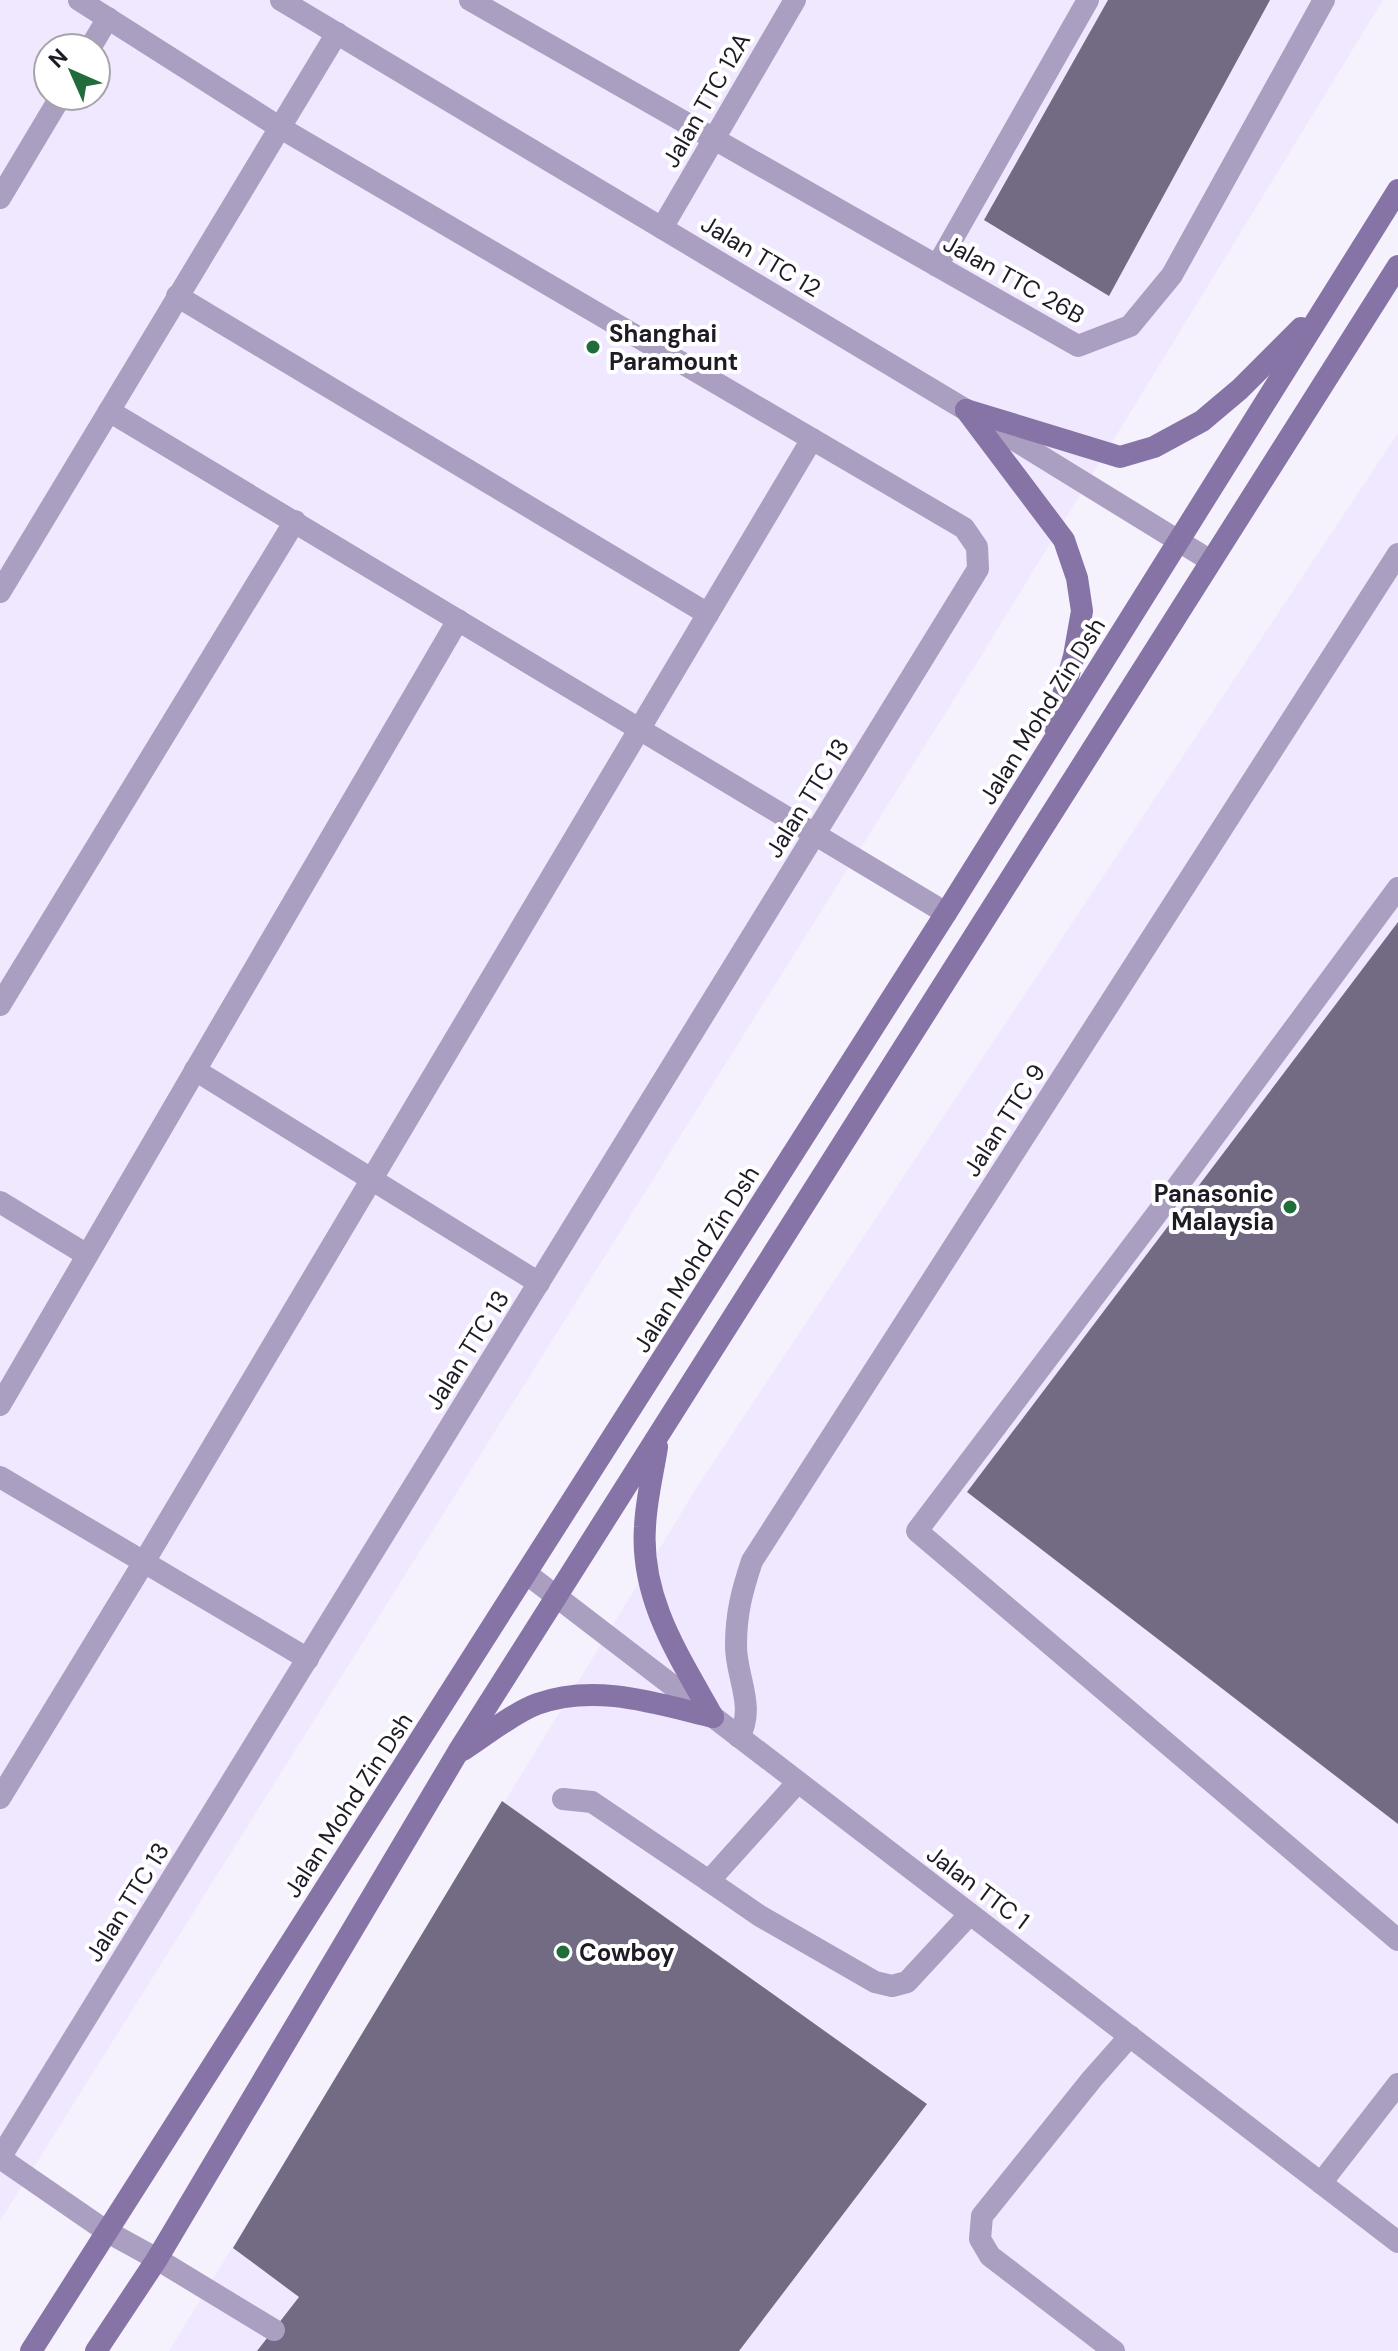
<svg xmlns="http://www.w3.org/2000/svg" width="1398" height="2351" viewBox="0 0 1398 2351" font-family="'DM Sans',sans-serif">
<style>
.built{fill:#f0e8fe;fill-rule:evenodd}
.building{fill:#736a84}
.lines{fill:none;stroke-linecap:round;stroke-linejoin:round}
.service{stroke:#aa9ec1;stroke-width:22}
.minor{stroke:#aa9ec1;stroke-width:22}
.secondary{stroke:#8774a7;stroke-width:22}
.poi-dot{fill:#206c3b;stroke:#fff;stroke-width:3}
.labels{text-anchor:middle;dominant-baseline:central;stroke-width:8;stroke-linejoin:round;paint-order:stroke}
.street-label{font-size:24px;fill:#1f1b26;stroke:#fff}
.poi-label{font-size:24px;font-weight:bold;fill:#1f1b26;stroke:#fff;text-anchor:start}
</style>
<rect width="100%" height="100%" fill="#f5f1fd"/>
<g class="built">
<path d="M0 0H1383L978 661 0 2221ZM48 48H96V96H48Z"/>
<path d="M1398 433V2351H169L699 1484Z"/>
</g>
<g class="building">
<path d="M1108 0H1270L1109 296 984 220Z"/>
<path d="M1398 922V1824L967 1492Z"/>
<path d="M502 1801 927 2104 739 2351H257L299 2297 233 2248Z"/>
</g>
<g class="lines">
<g class="service">
<path d="M90 48 108 18"/>
<path d="M0 198 61 96"/>
<path d="M937 266 1088 0"/>
<path d="M177 296 708 614"/>
<path d="M1398 888 1168 1199 917 1531 1398 1940"/>
<path d="M0 1005 295 521"/>
<path d="M195 1070 539 1283"/>
<path d="M0 1202 87 1255"/>
<path d="M0 1477 308 1659"/>
<path d="M798 1782 709 1881 760 1916 875 1982 892 1986 907 1982 970 1914"/>
<path d="M0 1798 144 1562 812 439"/>
<path d="M563 1799 592 1802 709 1881"/>
<path d="M1321 2183 1398 2084"/>
<path d="M157 2259 274 2330"/>
<path d="M1114 2351 990 2256 980 2239 982 2216 1092 2079 1130 2036"/>
</g>
<g class="minor">
<path d="M281 0 966 410 1211 561"/>
<path d="M470 0 1078 346 1130 326 1172 275 1324 0"/>
<path d="M662 228 795 0"/>
<path d="M109 411 946 913"/>
<path d="M0 592 337 33"/>
<path d="M0 1405 458 620"/>
<path d="M527 1574 1398 2242"/>
<path d="M739 1737C756 1707 736 1677 736 1646 736 1613 742 1591 752 1561L1398 554"/>
<path d="M0 2158 978 569 977 547 964 528 279 127 79 0"/>
<path d="M0 2158 106 2231 157 2259"/>
</g>
<g class="secondary">
<path d="M966 410 1120 457 1154 447 1202 421 1240 389 1301 328"/>
<path d="M966 410 1064 540 1077 578 1082 611 1074 656 1054 726"/>
<path d="M657 1447C653 1473 646 1500 645 1527 640 1599 679 1656 713 1717"/>
<path d="M463 1750C485 1736 513 1713 537 1704 595 1683 655 1703 713 1717"/>
<path d="M31 2351 946 913 1398 190"/>
<path d="M96 2351 157 2259 458 1752 1398 266"/>
</g>
</g>
<g class="poi-dot">
<circle cx="593" cy="347" r="8"/>
<circle cx="1290" cy="1207" r="8"/>
<circle cx="563" cy="1952" r="8"/>
</g>
<g class="labels">
<g class="street-label">
<text transform="translate(706 100) rotate(-60)">Jalan TTC 12A</text>
<text transform="translate(761 256) rotate(31)">Jalan TTC 12</text>
<text transform="translate(1014 279) rotate(29)">Jalan TTC 26B</text>
<text transform="translate(1042 711) rotate(-58)">Jalan Mohd Zin Dsh</text>
<text transform="translate(807 798) rotate(-58)">Jalan TTC 13</text>
<text transform="translate(1004 1120) rotate(-57)">Jalan TTC 9</text>
<text transform="translate(696 1259) rotate(-58)">Jalan Mohd Zin Dsh</text>
<text transform="translate(467 1350) rotate(-58)">Jalan TTC 13</text>
<text transform="translate(348 1805) rotate(-57)">Jalan Mohd Zin Dsh</text>
<text transform="translate(978 1887) rotate(37)">Jalan TTC 1</text>
<text transform="translate(127 1902) rotate(-58)">Jalan TTC 13</text>
</g>
<g class="poi-label">
<text x="609" y="333">Shanghai<tspan x="609" dy="28">Paramount</tspan></text>
<text x="1274" y="1193" text-anchor="end">Panasonic<tspan x="1274" dy="28">Malaysia</tspan></text>
<text x="579" y="1952">Cowboy</text>
</g>
</g>
<g transform="translate(72 72) rotate(315)"><circle r="38" fill="#ffffff" stroke="#a5a4a8" stroke-width="2"/>
<path d="M0-6L14 30L0 20L-14 30Z" fill="#206c3b"/>
<text y="-12" font-size="22" font-weight="bold" text-anchor="middle" fill="#1f1b26">N</text>
</g>
</svg>
